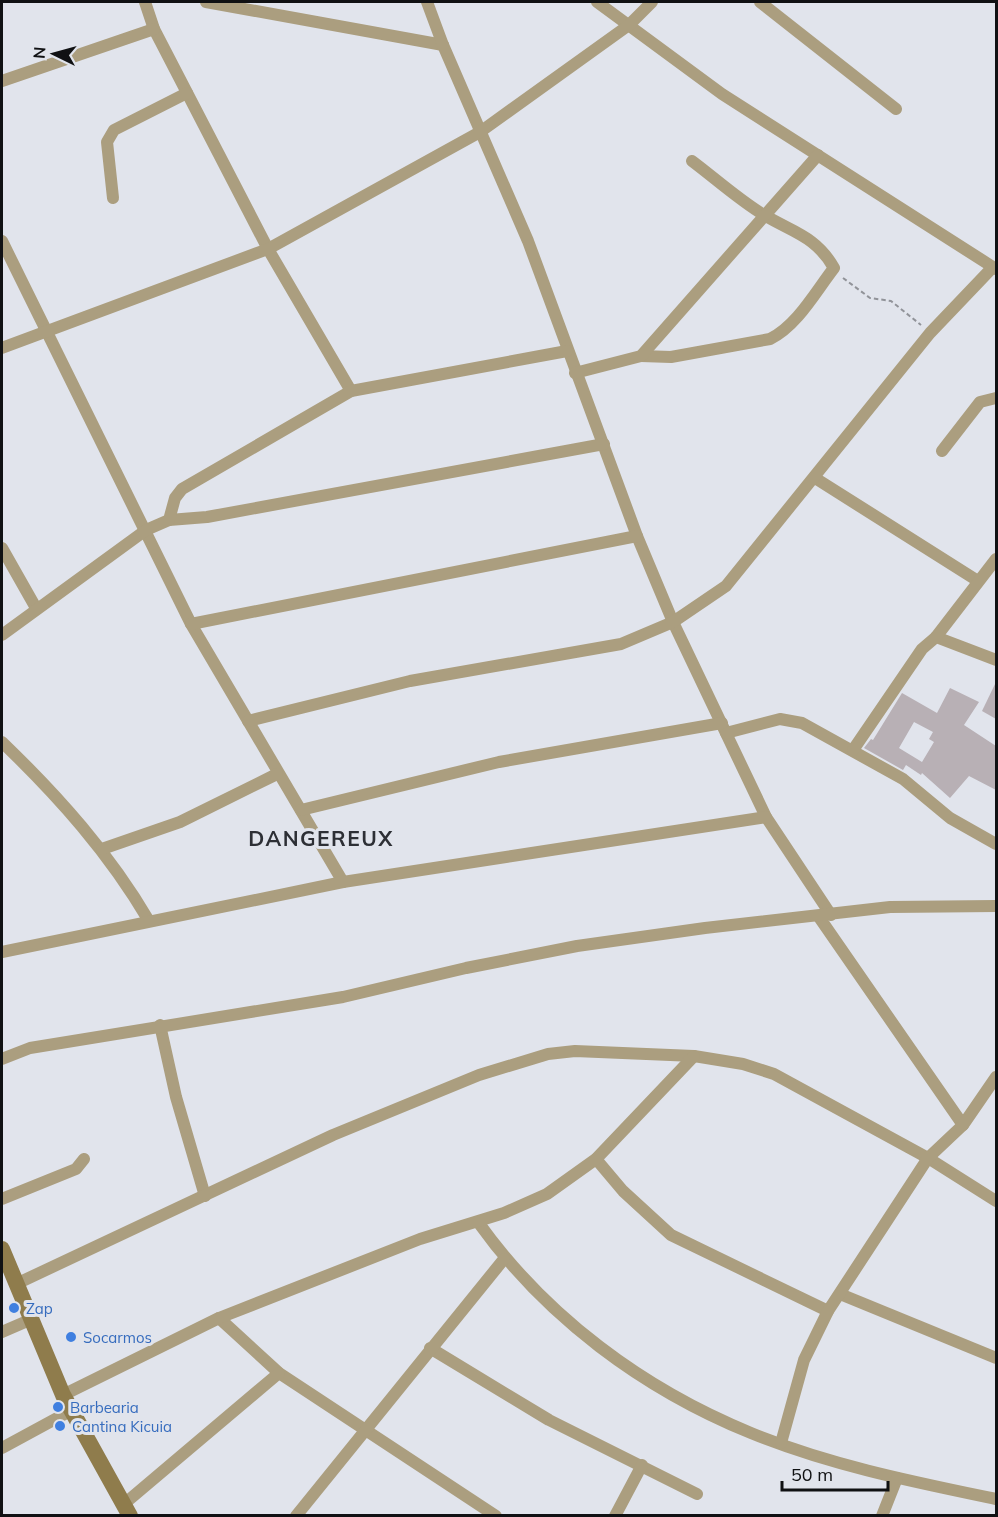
<svg xmlns="http://www.w3.org/2000/svg" width="998" height="1517" viewBox="0 0 998 1517" font-family="Mulish,sans-serif">
<style>
.building{fill:#b8b0b5;fill-rule:evenodd}
.lines{fill:none;stroke-linecap:round;stroke-linejoin:round}
.path{stroke:#919399;stroke-width:2;stroke-dasharray:4.5 3;stroke-linecap:butt}
.minor{stroke:#ab9e7f;stroke-width:12}
.secondary{stroke:#8f7c4c;stroke-width:16}
.shop-dot{fill:#3f7fe0;stroke:#e1e4ec;stroke-width:2}
.labels{text-anchor:middle;dominant-baseline:central;stroke-width:6;stroke-linejoin:round;paint-order:stroke}
.shop-label{font-size:15px;fill:#366cbe;stroke:#e1e4ec;text-anchor:start}
.district-label{font-size:21px;font-weight:bold;letter-spacing:1.5px;fill:#2d2f35;stroke:#e1e4ec}
</style>
<rect width="100%" height="100%" fill="#e1e4ec"/>
<g class="building">
<path d="M996 682V719L982 711Z"/>
<path d="M950 688 979 702 964 725 996 746V790L969 776 950 798 922 773 921 775 906 765 903 770 864 748 871 739 873 740 902 693 937 713ZM914 722 933 732 929 739 934 742 922 762 899 748Z"/>
</g>
<g class="lines">
<path class="path" d="M843 278 870 298 891 301 921 325"/>
<g class="minor">
<path d="M145 2 154 29 268 249 351 391"/>
<path d="M206 2 443 45"/>
<path d="M427 2 443 45 528 241 637 536 673 622 766 817 831 915"/>
<path d="M597 2 722 94 996 269"/>
<path d="M760 2 896 109"/>
<path d="M2 81 154 29"/>
<path d="M113 198 107 142 114 130 187 93"/>
<path d="M2 241 191 624 343 882"/>
<path d="M2 348 268 249 480 132 629 25 652 2"/>
<path d="M641 356 671 357 770 339C797 326 816 291 834 268 816 236 792 232 764 215 739 200 716 179 692 161"/>
<path d="M575 373 641 356 818 155"/>
<path d="M942 451 980 402 996 398"/>
<path d="M815 478 978 581"/>
<path d="M169 520 207 517 604 444"/>
<path d="M2 548 36 608"/>
<path d="M191 624 637 536"/>
<path d="M2 635 146 530 169 520 175 498 182 489 351 391 567 351"/>
<path d="M936 637 996 660"/>
<path d="M248 721 410 681 621 644 673 622 726 586 930 333 992 268"/>
<path d="M726 733 780 719 802 723 903 779 950 818 996 844"/>
<path d="M2 742C59 797 109 853 149 921"/>
<path d="M853 750 922 649 936 637 996 559"/>
<path d="M301 810 499 762 722 723"/>
<path d="M102 849 180 822 277 774"/>
<path d="M819 917 963 1125"/>
<path d="M2 952 343 882 766 817"/>
<path d="M160 1025 176 1097 205 1196"/>
<path d="M2 1059 30 1048 343 997 466 968 577 946 705 928 890 907 996 906"/>
<path d="M596 1159 623 1191 671 1235 828 1311"/>
<path d="M2 1199 76 1169 84 1159"/>
<path d="M478 1222C546 1317 643 1389 751 1433 829 1465 914 1482 996 1499"/>
<path d="M16 1284 333 1135 479 1075 548 1054 575 1051 694 1056 743 1064 774 1074 928 1158 996 1201"/>
<path d="M840 1294 996 1358"/>
<path d="M219 1318 279 1373 496 1516"/>
<path d="M2 1332 32 1319"/>
<path d="M430 1348 549 1420 697 1494"/>
<path d="M63 1395 219 1318 420 1239 504 1213 547 1194 596 1159 694 1056"/>
<path d="M781 1443 804 1360 828 1311 928 1158 963 1125 996 1077"/>
<path d="M2 1448 72 1410"/>
<path d="M124 1504 279 1373"/>
<path d="M296 1516 504 1259"/>
<path d="M615 1516 642 1465"/>
<path d="M882 1516 897 1478"/>
</g>
<path class="secondary" d="M2 1249 63 1395 130 1516"/>
</g>
<g class="shop-dot">
<circle cx="14" cy="1308" r="6"/>
<circle cx="71" cy="1337" r="6"/>
<circle cx="58" cy="1407" r="6"/>
<circle cx="60" cy="1426" r="6"/>
</g>
<g class="labels">
<g class="shop-label">
<text x="26" y="1308">Zap</text>
<text x="83" y="1337">Socarmos</text>
<text x="70" y="1407">Barbearia</text>
<text x="72" y="1426">Cantina Kicuia</text>
</g>
<g class="district-label">
<text x="321" y="838">DANGEREUX</text>
</g>
</g>
<rect width="998" height="1517" fill="none" stroke="#101113" stroke-width="6"/>
<g transform="translate(54 54) rotate(275)" stroke="#e1e4ec" stroke-width="4.5" paint-order="stroke">
<path d="M0-4.5L10 22L0 15L-10 22Z" fill="#101113"/>
<text y="-9" font-size="16" font-weight="bold" text-anchor="middle" fill="#101113">N</text>
</g>
<path d="M782 1481v9h106v-9" fill="none" stroke="#101113" stroke-width="3"/>
<text x="791" y="1481" font-size="18" fill="#101113" stroke="#e1e4ec" stroke-width="4.5" paint-order="stroke">50 m</text>
</svg>
